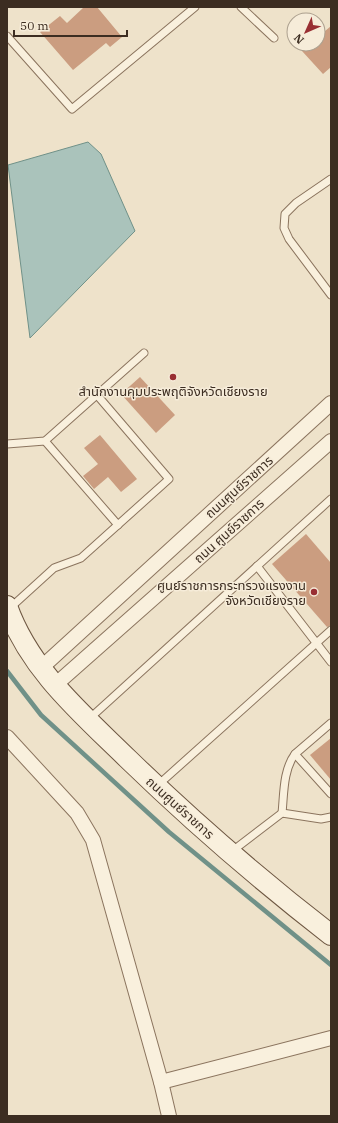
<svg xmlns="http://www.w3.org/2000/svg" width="338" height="1123" viewBox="0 0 338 1123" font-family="'IBM Plex Serif','Noto Sans Thai',serif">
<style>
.water{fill:#aac3bb;stroke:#709188}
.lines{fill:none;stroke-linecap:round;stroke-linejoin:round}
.stream{stroke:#709188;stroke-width:4.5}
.building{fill:#cb9d80}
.lane-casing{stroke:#8b745e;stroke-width:9}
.street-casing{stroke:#8b745e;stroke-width:16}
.secondary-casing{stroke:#6d5641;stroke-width:22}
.lane{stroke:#f9f0dd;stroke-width:7}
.street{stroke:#f9f0dd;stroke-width:14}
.secondary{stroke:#f9f0dd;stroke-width:20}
.poi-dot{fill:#992f33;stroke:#f6ecd9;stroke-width:1.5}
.labels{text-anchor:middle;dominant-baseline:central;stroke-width:3;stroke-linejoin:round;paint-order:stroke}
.poi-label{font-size:13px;fill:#3c2d21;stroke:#f6ecd9}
.street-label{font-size:13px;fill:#3c2d21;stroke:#f6ecd9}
</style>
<rect width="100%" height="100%" fill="#eee2ca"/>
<path class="water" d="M88 142 101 154 135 231 30 338 8 165Z"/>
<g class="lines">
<path class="stream" d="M7 671 41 715 169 832 331 965"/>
</g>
<g class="building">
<path d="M84 7H97L122 37 110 47 106 43 73 70 40 32 60 16 67 23Z"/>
<path d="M331 26V67L323 74 302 51 310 44H318V37Z"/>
<path d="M140 377 175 415 156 433 121 394Z"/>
<path d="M100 435 137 479 121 492 108 477 94 489 83 476 98 464 84 448Z"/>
<path d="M306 534 331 563V625L327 627 272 564Z"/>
<path d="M331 738V780L310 755Z"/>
</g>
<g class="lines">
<g class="lane-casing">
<g id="lane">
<path d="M241 7 274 38"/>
<path d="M7 36 72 109 195 7"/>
<path d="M331 179 296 203 285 214 284 228 289 239 331 295"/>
<path d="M45 441 118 525"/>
<path d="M7 444 45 441 144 353"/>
<path d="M257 566 331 662"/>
<path d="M10 608 54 568 81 558 169 479 97 395"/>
<path d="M89 719 331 499"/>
<path d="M295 754 331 794"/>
<path d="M158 785 331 630"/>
<path d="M282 813C284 794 283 770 295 754L331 723"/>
<path d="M231 852 282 813 321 819 331 817"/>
</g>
</g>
<g class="street-casing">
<g id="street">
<path d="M41 668 331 403"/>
<path d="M54 686 331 441"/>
<path d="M7 737 77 813 93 840 161 1082 169 1116"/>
<path d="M161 1082 331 1038"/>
</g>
</g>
<g class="secondary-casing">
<path id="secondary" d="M7 606C29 669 81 713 128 759 192 821 260 880 331 935"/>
</g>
<use href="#lane" class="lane"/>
<use href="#street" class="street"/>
<use href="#secondary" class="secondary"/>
</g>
<g class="poi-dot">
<circle cx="173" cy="377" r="4"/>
<circle cx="314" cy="592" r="4"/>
</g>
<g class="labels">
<g class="poi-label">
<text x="173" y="391">สำนักงานคุมประพฤติจังหวัดเชียงราย</text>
<text x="306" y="585" text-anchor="end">ศูนย์ราชการกระทรวงแรงงาน<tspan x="306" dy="15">จังหวัดเชียงราย</tspan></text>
</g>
<g class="street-label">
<text transform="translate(239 487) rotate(-42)">ถนนศูนย์ราชการ</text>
<text transform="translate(229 531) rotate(-42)">ถนน ศูนย์ราชการ</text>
<text transform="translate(180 808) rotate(42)">ถนนศูนย์ราชการ</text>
</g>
</g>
<rect width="338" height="1123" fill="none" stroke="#3c2d21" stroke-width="16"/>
<g transform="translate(306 32) rotate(225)"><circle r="19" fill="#f6ecd9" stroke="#aca08f"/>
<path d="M0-3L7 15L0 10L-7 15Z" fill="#992f33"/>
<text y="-6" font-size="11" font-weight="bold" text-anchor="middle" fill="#3c2d21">N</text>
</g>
<path d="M14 30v6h113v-6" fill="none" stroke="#3c2d21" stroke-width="2"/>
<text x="20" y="30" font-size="12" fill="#3c2d21" stroke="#f6ecd9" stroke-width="3" paint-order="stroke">50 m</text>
</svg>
